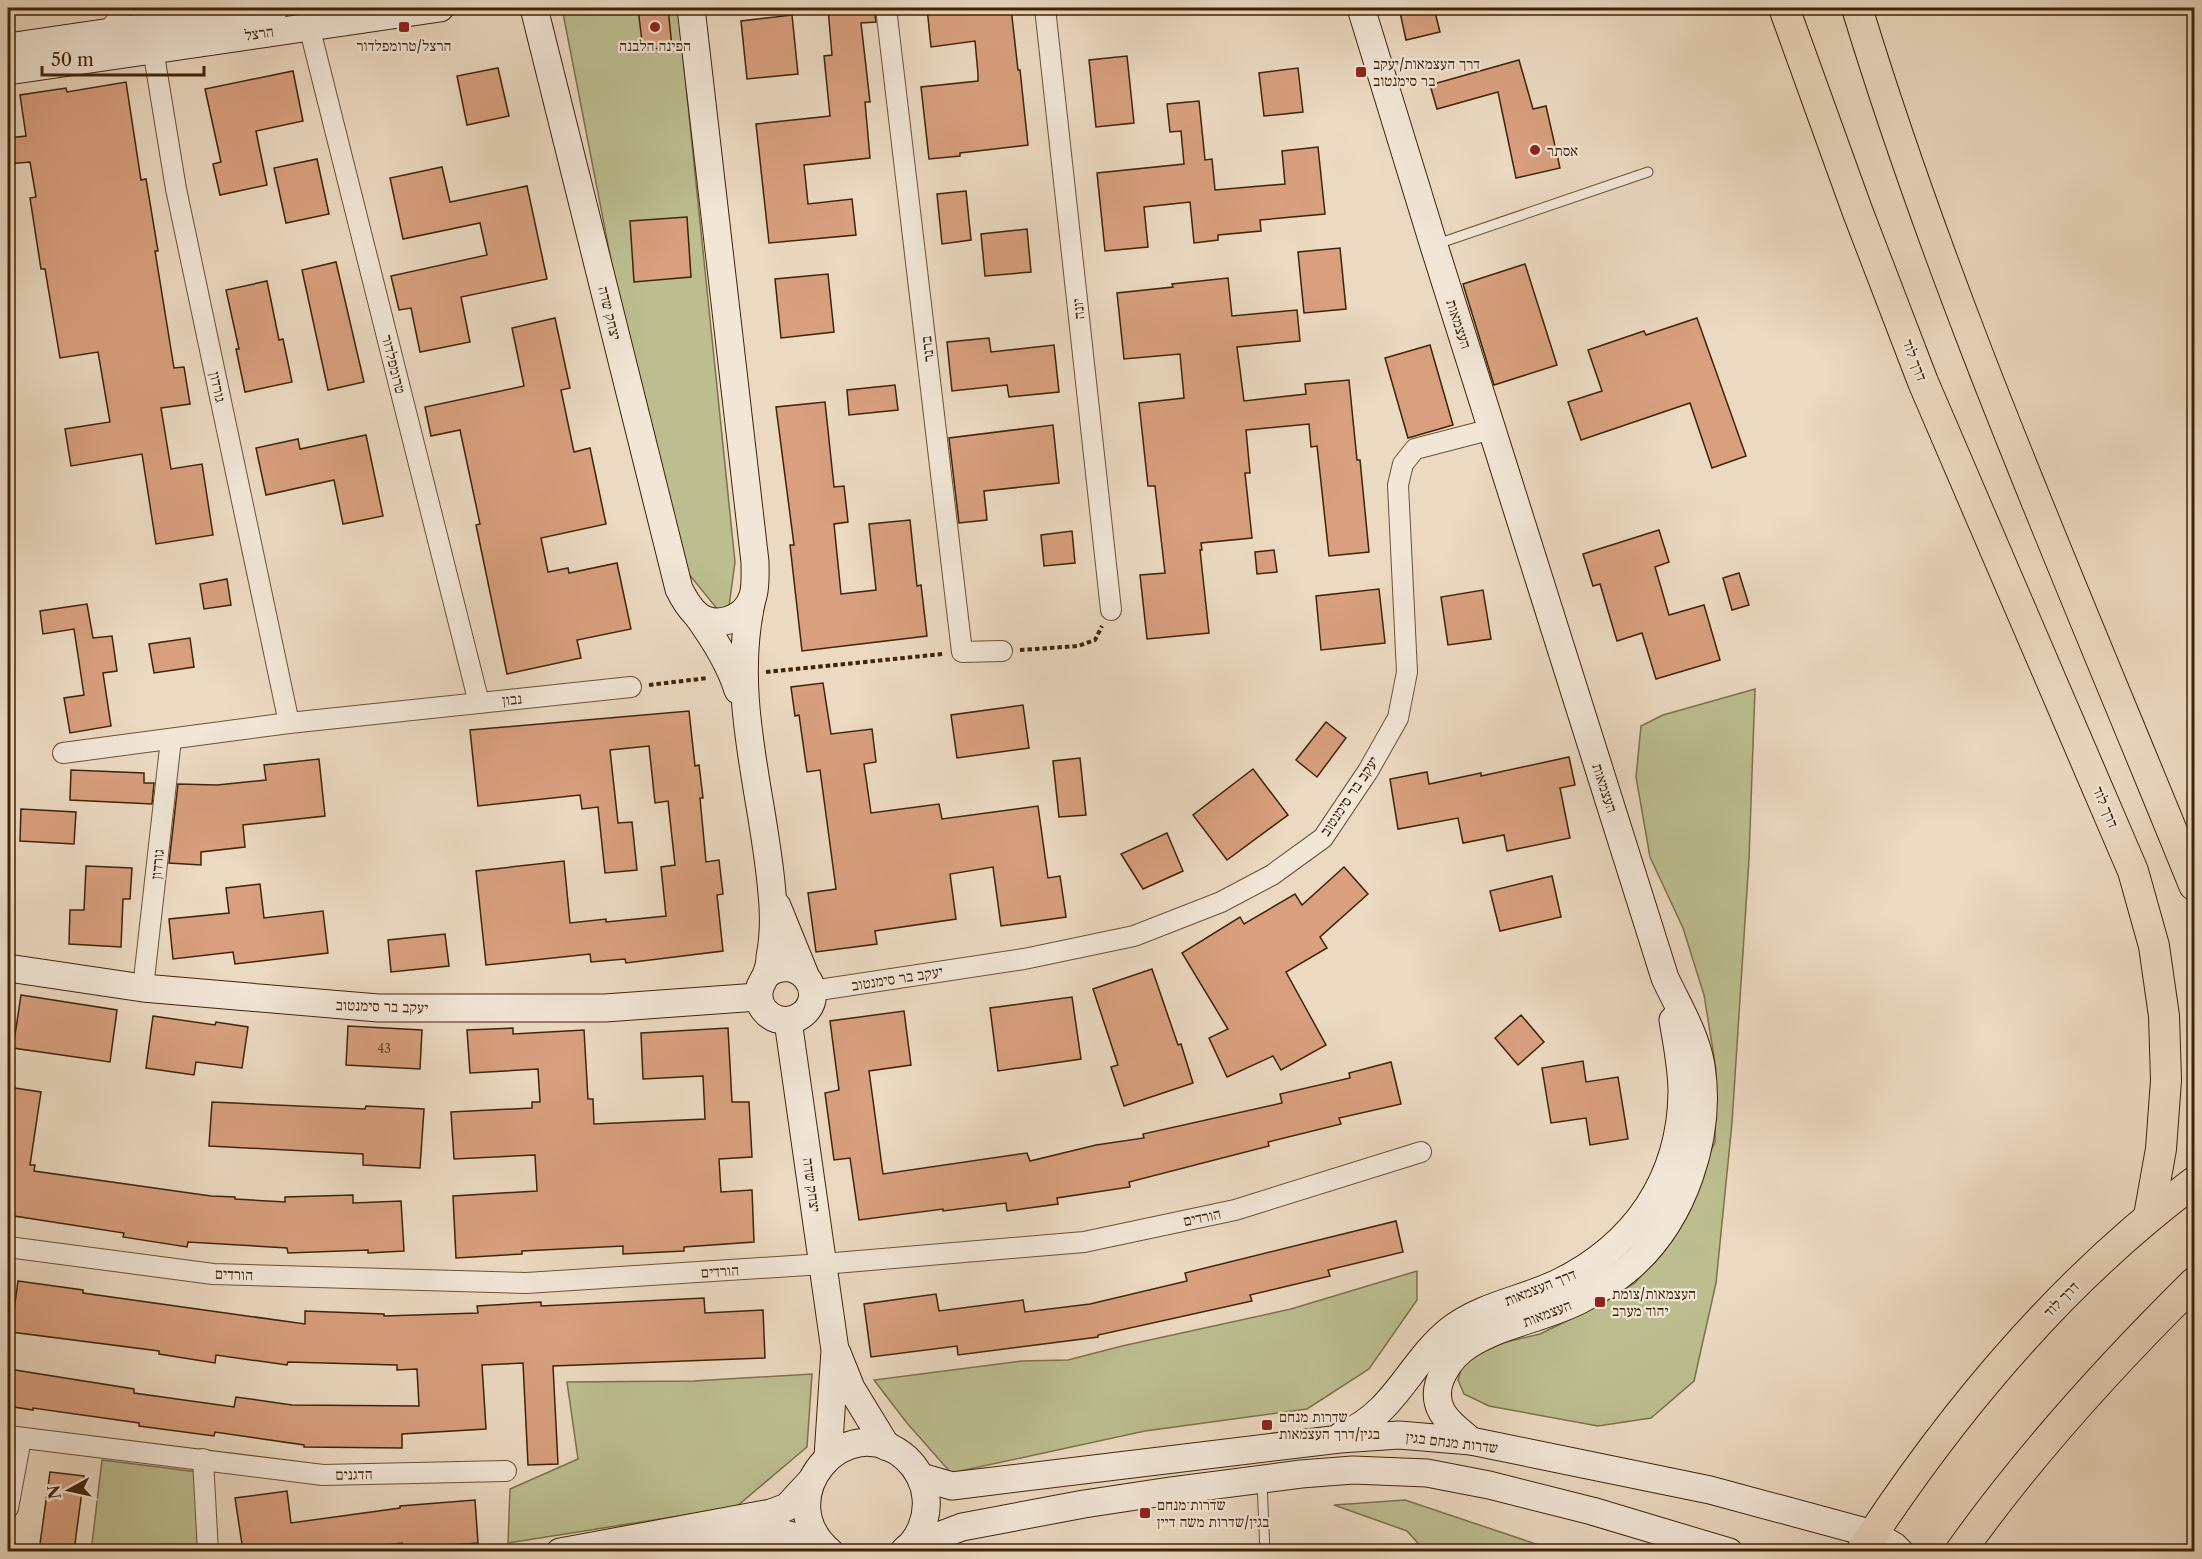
<svg xmlns="http://www.w3.org/2000/svg" width="2202" height="1559" viewBox="0 0 2202 1559" font-family="'Libre Caslon Text','Frank Ruhl Libre',serif">
<style>
.green{fill:#bcbe90;stroke:#7d714c;stroke-width:1.5}
.building{fill:#d99f7e;stroke:#3e2407;stroke-width:1.5}
.lines{fill:none;stroke-linecap:round;stroke-linejoin:round}
.lane-casing{stroke:#695136;stroke-width:11}
.street-casing{stroke:#695136;stroke-width:22}
.secondary-casing{stroke:#3e2407;stroke-width:29}
.primary-casing{stroke:#3e2407;stroke-width:32}
.path{stroke:#3e2407;stroke-width:4;stroke-dasharray:4.5 3;stroke-linecap:butt}
.lane{stroke:#f2e6d7;stroke-width:9}
.street{stroke:#f2e6d7;stroke-width:20}
.secondary{stroke:#f2e6d7;stroke-width:27}
.primary{stroke:#ebd9c1;stroke-width:30}
.poi-dot{fill:#8f2418;stroke:#f2e6d7;stroke-width:2}
.labels{text-anchor:middle;dominant-baseline:central;stroke-width:4.5;stroke-linejoin:round;paint-order:stroke}
.number-label{font-size:12px;fill:#654325}
.street-label{font-size:15px;fill:#3e2407;stroke:#f2e6d7}
.poi-label{font-size:15px;fill:#3e2407;stroke:#f2e6d7;text-anchor:start}
</style>
<rect width="100%" height="100%" fill="#ebd9c1"/>
<filter id="stains"><feTurbulence type="fractalNoise" baseFrequency=".00333" numOctaves="4"/><feColorMatrix values="0 0 0 0 .2 0 0 0 0 .09 0 0 0 0 .02 0 0 0 .5 -.17"/></filter>
<radialGradient id="worn" r=".72"><stop offset=".6" stop-color="#630" stop-opacity="0"/><stop offset="1" stop-color="#630" stop-opacity=".3"/></radialGradient>
<g class="green">
<path d="M562 8H678L735 562 727 621 679 562 627 342Z"/>
<path d="M1755 689 1749 859 1732 1123 1716 1283 1694 1381 1651 1418 1598 1426 1489 1406 1464 1394 1458 1380 1464 1359 1484 1347 1540 1334 1593 1308 1635 1283 1669 1243 1715 1142 1716 1069 1704 995 1683 928 1650 857 1636 777 1641 726 1663 715Z"/>
<path d="M1417 1271V1300L1369 1369 1307 1409 1145 1431 951 1473 907 1423 874 1380 1022 1361 1068 1360 1122 1346 1291 1309Z"/>
<path d="M812 1374 807 1447 736 1507 508 1543 510 1489 578 1459 567 1382 694 1381Z"/>
<path d="M102 1460 198 1472 202 1551 91 1552Z"/>
<path d="M1405 1500 1557 1551H1425L1407 1531 1334 1505Z"/>
</g>
<g class="building">
<path d="M638 8H668L672 47 643 50Z"/>
<path d="M828 8H874L876 22 861 23 870 102H865L870 158 804 165 808 204 852 199 856 235 769 243 756 124 830 116 824 56 832 55Z"/>
<path d="M927 8H1011L1018 70H1020L1028 145 960 153V156L929 159 921 87 978 81V74L975 41 931 47Z"/>
<path d="M1418 8H1434L1440 32 1406 40 1400 12Z"/>
<path d="M792 15 798 74 747 79 741 21Z"/>
<path d="M1127 56 1134 123 1096 127 1089 60Z"/>
<path d="M1519 60 1533 109 1546 106 1560 168 1516 178 1498 92 1437 109 1430 85Z"/>
<path d="M498 68 509 116 467 125 457 76Z"/>
<path d="M1298 68 1303 112 1264 116 1259 73Z"/>
<path d="M293 71 303 121 256 131 267 185 220 195 213 164 221 162 205 89Z"/>
<path d="M126 82 141 180 146 179 158 251H155L174 368 184 367 190 404 161 408 171 469 202 464 213 535 156 544 142 454 71 466 65 429 110 422 98 352 60 358 45 269H41L30 198 36 197 30 162 8 164V138L26 136 20 95 66 88 67 92Z"/>
<path d="M1199 101 1205 160 1212 159 1215 190 1285 184 1282 151 1318 147 1325 214 1260 220 1261 231 1218 235V240L1194 243 1190 202 1144 207 1148 247 1105 251 1097 173 1184 164 1181 131 1170 132 1167 104Z"/>
<path d="M317 159 329 214 286 223 274 168Z"/>
<path d="M442 167 450 202 527 186 547 279 461 297 470 342 420 352 411 308 399 310 391 276 487 255 480 223 403 239 390 178Z"/>
<path d="M966 191 971 240 942 244 937 194Z"/>
<path d="M687 217 691 277 634 282 630 221Z"/>
<path d="M1027 229 1031 272 985 276 981 234Z"/>
<path d="M1340 248 1346 309 1304 313 1298 252Z"/>
<path d="M336 262 364 382 328 390 302 270Z"/>
<path d="M1525 264 1557 365 1494 385 1463 284Z"/>
<path d="M828 274 834 332 781 338 775 279Z"/>
<path d="M1228 278 1232 316 1297 310 1300 341 1237 347 1244 401 1306 394 1305 384 1349 380 1357 460H1360L1369 552 1329 556 1317 446 1311 447 1309 424 1246 430 1250 473H1245L1252 538 1201 543 1202 550H1200L1209 633 1147 639 1140 575 1165 573 1155 486H1148L1139 403 1184 398 1180 354 1124 359 1117 293 1173 287 1172 284Z"/>
<path d="M267 281 279 340 283 339 292 382 245 392 236 349H239L226 290Z"/>
<path d="M555 318 570 388 561 390 574 452 590 448 606 524 541 538 548 572 568 568 569 573 617 563 631 629 577 640 581 658 507 674 476 525 480 524 460 430 431 436 425 407 524 386 512 328Z"/>
<path d="M1697 318 1746 456 1712 468 1690 403 1581 440 1568 402 1602 391 1588 350 1644 331 1646 335Z"/>
<path d="M989 338 991 352 1054 345 1059 392 1009 397 1007 385 952 391 947 342Z"/>
<path d="M1430 345 1453 425 1408 438 1385 358Z"/>
<path d="M895 385 898 410 849 415 847 390Z"/>
<path d="M825 402 834 487 844 486 848 522 834 524 841 594 876 590 869 524 910 520 917 586 921 585 927 636 802 651 790 545H794L776 407Z"/>
<path d="M1053 425 1059 483 984 491 987 520 959 523 949 438Z"/>
<path d="M366 435 383 516 343 524 334 480 266 495 256 448 298 439 300 449Z"/>
<path d="M1659 530 1669 562 1655 567 1669 615 1704 605 1720 660 1656 679 1642 633 1617 641 1600 584 1593 586 1583 554Z"/>
<path d="M1072 531 1075 563 1044 566 1041 535Z"/>
<path d="M1274 550 1277 572 1257 574 1255 552Z"/>
<path d="M1739 573 1749 605 1732 610 1723 578Z"/>
<path d="M227 579 231 605 204 609 200 584Z"/>
<path d="M1379 589 1385 643 1321 650 1316 596Z"/>
<path d="M1483 590 1491 639 1448 645 1441 597Z"/>
<path d="M87 604 93 638 112 636 117 671 103 673 111 726 70 733 64 698 84 695 74 629 43 634 40 611Z"/>
<path d="M190 638 194 667 154 673 149 644Z"/>
<path d="M823 683 831 734 872 729 876 762 864 764 871 813 939 804 942 819 1038 806 1048 878 1060 876 1066 917 1001 926 993 867 950 874 956 919 875 931 877 944 816 952 808 893 836 889 820 770 807 772 799 715 795 716 791 687Z"/>
<path d="M1023 705 1029 748 957 758 951 715Z"/>
<path d="M689 711 695 766 699 765 703 798H700L706 862 719 860 723 894 717 895 723 951 626 963 625 959 591 962 590 954 486 965 476 871 564 861 570 923 606 919V922L666 916 661 867 675 865 668 801 655 803 649 746 610 750 618 823 632 822 637 870 605 873 598 807 582 809 580 795 478 806 470 730Z"/>
<path d="M1326 722 1346 738 1317 777 1296 760Z"/>
<path d="M1569 757 1575 785 1560 788 1570 838 1507 851 1504 835 1463 843 1458 818 1398 829 1390 779 1427 772 1429 784 1481 773V776Z"/>
<path d="M1080 758 1086 815 1059 817 1053 761Z"/>
<path d="M319 759 325 816 243 825 245 847 201 852V865L169 863 178 784 217 785 266 780 264 765Z"/>
<path d="M1253 769 1288 815 1227 860 1193 815Z"/>
<path d="M71 770 144 773V783H154L152 804 70 800Z"/>
<path d="M21 809 76 812 74 844 20 841Z"/>
<path d="M1167 833 1183 871 1143 889 1121 854Z"/>
<path d="M86 866 132 868 130 899H123L121 947 69 944 70 910H84Z"/>
<path d="M1344 867 1368 894 1320 937 1327 948 1286 972 1326 1045 1281 1070 1273 1056 1227 1077 1209 1038 1228 1029 1182 953 1240 917 1244 924 1295 894 1302 905Z"/>
<path d="M1552 876 1561 917 1500 931 1490 891Z"/>
<path d="M260 884 264 918 323 911 328 953 235 964 233 952 173 959 169 919 229 913 226 888Z"/>
<path d="M445 934 449 966 391 972 388 940Z"/>
<path d="M1152 969 1178 1045 1181 1044 1193 1083 1124 1106 1111 1067 1118 1065 1093 989Z"/>
<path d="M21 995 117 1010 110 1062 13 1048Z"/>
<path d="M1072 997 1081 1059 998 1071 990 1008Z"/>
<path d="M904 1011 911 1065 869 1071 883 1174 1027 1153 1030 1161 1096 1145 1144 1138 1143 1134 1282 1103 1280 1094 1350 1078 1349 1073 1391 1062 1401 1104 1339 1118 1341 1124 1268 1142 1269 1146 1129 1182 1130 1187 1057 1198 1058 1204 1007 1211 1006 1203 943 1211V1209L859 1220 850 1158 834 1160 825 1093 839 1090 830 1021Z"/>
<path d="M1521 1015 1544 1042 1518 1065 1495 1038Z"/>
<path d="M153 1016 215 1025 216 1022 248 1027 242 1068 196 1062 194 1075 146 1068Z"/>
<path d="M348 1026 422 1030 420 1069 346 1065Z"/>
<path d="M513 1028V1034L584 1030 588 1099H593L594 1124 705 1119 703 1076 643 1079 641 1033 728 1028 732 1102H749L752 1157 719 1159 721 1192 752 1190 754 1242 684 1247V1251L623 1254V1246L522 1251V1254L456 1258 453 1196 537 1191 535 1155 454 1159 451 1112 532 1108V1102H540L538 1069 470 1073 467 1030Z"/>
<path d="M1583 1061 1586 1082 1618 1077 1628 1139 1590 1145 1586 1118 1551 1123 1542 1068Z"/>
<path d="M8 1087 41 1092 30 1165H35L34 1171 211 1196 235 1197V1199L285 1202V1197L353 1195V1203L401 1201 404 1251 368 1253V1250L288 1253 287 1248 188 1242 187 1247 123 1237 124 1233 8 1215Z"/>
<path d="M212 1102 365 1109 366 1106 424 1109 420 1168 363 1165V1154L209 1146Z"/>
<path d="M1396 1221 1403 1252 1328 1270 1330 1276 1250 1295 1252 1301 1098 1335V1337L958 1355 957 1346 871 1357 864 1304 936 1294 939 1311 1023 1300 1025 1312 1090 1304 1187 1281 1185 1273Z"/>
<path d="M18 1281 83 1290V1293L305 1324V1311L384 1314V1316L478 1313 477 1306 541 1302V1306L704 1298 705 1313 763 1310 765 1358 553 1366 558 1464 528 1465 523 1363 482 1365 486 1429 402 1434V1448L304 1447V1445L215 1432 214 1436 139 1426V1423L33 1408V1410L8 1406V1369L134 1389V1393L234 1407 236 1397 292 1405 419 1406 417 1369 397 1370V1365L288 1362 287 1365 216 1355 215 1363 159 1354V1351L11 1332Z"/>
<path d="M50 1472 84 1476 74 1551H39Z"/>
<path d="M287 1491 291 1523 400 1508V1506L475 1500 478 1543 403 1549 402 1543 339 1551H243L235 1498Z"/>
</g>
<g class="lines">
<g class="lane-casing">
<g id="lane">
<path d="M1437 244 1648 172"/>
<path d="M1262 1482 1265 1552"/>
</g>
</g>
<g class="street-casing">
<g id="street">
<path d="M141 8 147 15 164 24"/>
<path d="M886 8 962 652 1002 651"/>
<path d="M1045 8 1111 610"/>
<path d="M309 26 479 703"/>
<path d="M106 33 117 20 121 8"/>
<path d="M153 49 176 189 289 723"/>
<path d="M63 753 289 723 631 687"/>
<path d="M143 988 171 739"/>
<path d="M812 991 1024 959 1134 936 1221 902 1272 875 1323 838 1368 771 1398 718 1407 672 1398 485 1403 464 1415 449 1492 429"/>
<path d="M8 1247 213 1274 526 1283 823 1264 1084 1242 1235 1210 1421 1152"/>
<path d="M8 1436 323 1475 506 1471"/>
<path d="M203 1459 208 1552"/>
<path d="M8 1508 21 1439"/>
</g>
</g>
<g class="secondary-casing">
<g id="secondary">
<path d="M534 8 679 589C683 597 688 606 695 613 714 631 745 620 753 596 756 585 755 574 755 562L691 8"/>
<path d="M1361 8 1434 246 1665 978C1678 1006 1696 1035 1701 1066 1712 1136 1684 1221 1629 1268 1614 1281 1597 1291 1580 1300 1545 1318 1504 1323 1470 1344 1449 1357 1428 1387 1442 1412 1449 1424 1461 1432 1471 1441"/>
<path d="M8 47 275 8"/>
<path d="M8 71 440 8"/>
<path d="M752 599C729 698 764 795 772 893 774 913 774 937 770 957 770 962 768 970 766 975 763 982 758 986 759 996 759 1006 767 1016 777 1019 786 1022 796 1020 803 1014 829 992 797 951 766 975"/>
<path d="M696 614C713 637 729 662 738 690"/>
<path d="M777 906 805 975"/>
<path d="M8 968 143 988 378 1008H605L758 997"/>
<path d="M788 1021 835 1350 828 1457"/>
<path d="M837 1353 851 1388 887 1447"/>
<path d="M1341 1436C1396 1413 1408 1364 1450 1330 1482 1305 1523 1300 1558 1283 1635 1245 1681 1179 1682 1092 1682 1068 1677 1044 1673 1020"/>
<path d="M921 1477 952 1486 1340 1439 1399 1435 1471 1441 1710 1490 1873 1534 1894 1546 1900 1552"/>
<path d="M907 1548 962 1527 1084 1504 1170 1491 1301 1474 1353 1470 1427 1473 1489 1485 1592 1511 1729 1552"/>
<path d="M560 1552 771 1513 787 1507 811 1481"/>
<path d="M687 1552 785 1534 820 1543"/>
<path d="M830 1552C767 1499 845 1405 906 1458 917 1468 925 1483 926 1498 928 1517 920 1539 904 1551"/>
</g>
</g>
<g class="primary-casing">
<g id="primary">
<path d="M1784 8 1857 210 1923 382 2133 871 2154 946 2164 1016 2166 1080 2161 1149 2149 1216"/>
<path d="M1857 8C1948 307 2077 596 2194 885"/>
<path d="M1861 1552C1952 1412 2060 1282 2194 1182"/>
<path d="M1960 1552C2029 1455 2110 1366 2194 1283"/>
</g>
</g>
<g class="path">
<path d="M1020 650 1078 646 1095 640 1102 626"/>
<path d="M766 672 943 654"/>
<path d="M649 685 708 678"/>
</g>
<use href="#lane" class="lane"/>
<use href="#street" class="street"/>
<use href="#secondary" class="secondary"/>
<use href="#primary" class="primary"/>
</g>
<g class="poi-dot">
<rect x="398" y="21" width="12" height="12" rx="3"/>
<circle cx="655" cy="27" r="6"/>
<rect x="1355" y="66" width="12" height="12" rx="3"/>
<circle cx="1535" cy="150" r="6"/>
<rect x="1594" y="1296" width="12" height="12" rx="3"/>
<rect x="1261" y="1419" width="12" height="12" rx="3"/>
<rect x="1139" y="1507" width="12" height="12" rx="3"/>
</g>
<g class="labels">
<g class="number-label">
<text x="384" y="1048">43</text>
</g>
<g class="street-label">
<text transform="translate(259 33) rotate(-8)">הרצל</text>
<text transform="translate(1078 309) rotate(-96)">יונה</text>
<text transform="translate(610 313) rotate(76)">יצחק שדה</text>
<text transform="translate(1459 324) rotate(72)">העצמאות</text>
<text transform="translate(927 349) rotate(-97)">ברנר</text>
<text transform="translate(1915 360) rotate(69)">דרך לוד</text>
<text transform="translate(394 364) rotate(76)">טרומפלדור</text>
<text transform="translate(218 387) rotate(78)">גורדון</text>
<text transform="translate(512 699) rotate(-6)">נבון</text>
<text transform="translate(1605 788) rotate(72)">העצמאות</text>
<text transform="translate(1349 796) rotate(-56)">יעקב בר סימנטוב</text>
<text transform="translate(2106 807) rotate(67)">דרך לוד</text>
<text transform="translate(157 864) rotate(-84)">גורדון</text>
<text transform="translate(897 978) rotate(-9)">יעקב בר סימנטוב</text>
<text transform="translate(382 1006) rotate(2)">יעקב בר סימנטוב</text>
<text transform="translate(812 1185) rotate(82)">יצחק שדה</text>
<text transform="translate(1202 1217) rotate(-12)">הורדים</text>
<text transform="translate(720 1271) rotate(-4)">הורדים</text>
<text transform="translate(234 1274) rotate(2)">הורדים</text>
<text transform="translate(1540 1287) rotate(-22)">דרך העצמאות</text>
<text transform="translate(2061 1299) rotate(-45)">דרך לוד</text>
<text transform="translate(1547 1313) rotate(-21)">העצמאות</text>
<text transform="translate(1452 1442) rotate(7)">שדרות מנחם בגין</text>
<text transform="translate(354 1474) rotate(-1)">הדגנים</text>
</g>
<g class="poi-label">
<text x="404" y="45" text-anchor="middle">הרצל/טרומפלדור</text>
<text x="655" y="45" text-anchor="middle">הפינה הלבנה</text>
<text x="1373" y="63">דרך העצמאות/יעקב<tspan x="1373" dy="17">בר סימנטוב</tspan></text>
<text x="1547" y="150">אסתר</text>
<text x="1612" y="1293">העצמאות/צומת<tspan x="1612" dy="17">יהוד מערב</tspan></text>
<text x="1279" y="1416">שדרות מנחם<tspan x="1279" dy="17">בגין/דרך העצמאות</tspan></text>
<text x="1157" y="1504">שדרות מנחם<tspan x="1157" dy="17">בגין/שדרות משה דיין</tspan></text>
</g>
</g>
<rect width="2202" height="1559" fill="none" stroke="#ebd9c1" stroke-width="30"/>
<rect x="9" y="9" width="2184" height="1541" fill="none" stroke="#3e2407" stroke-width="3"/>
<rect x="15" y="15" width="2172" height="1529" fill="none" stroke="#3e2407" stroke-width="1.5"/>
<g transform="translate(69 1490) rotate(262)" stroke="#f2e6d7" stroke-width="4.5" paint-order="stroke">
<path d="M0-4.5L10 22L0 15L-10 22Z" fill="#3e2407"/>
<text y="-9" font-size="16" font-weight="bold" text-anchor="middle" fill="#3e2407">N</text>
</g>
<path d="M42 66v9h162v-9" fill="none" stroke="#3e2407" stroke-width="3"/>
<text x="51" y="66" font-size="18" fill="#3e2407" stroke="#f2e6d7" stroke-width="4.5" paint-order="stroke">50 m</text>
<rect width="100%" height="100%" filter="url(#stains)"/>
<rect width="100%" height="100%" fill="url(#worn)"/>
</svg>
